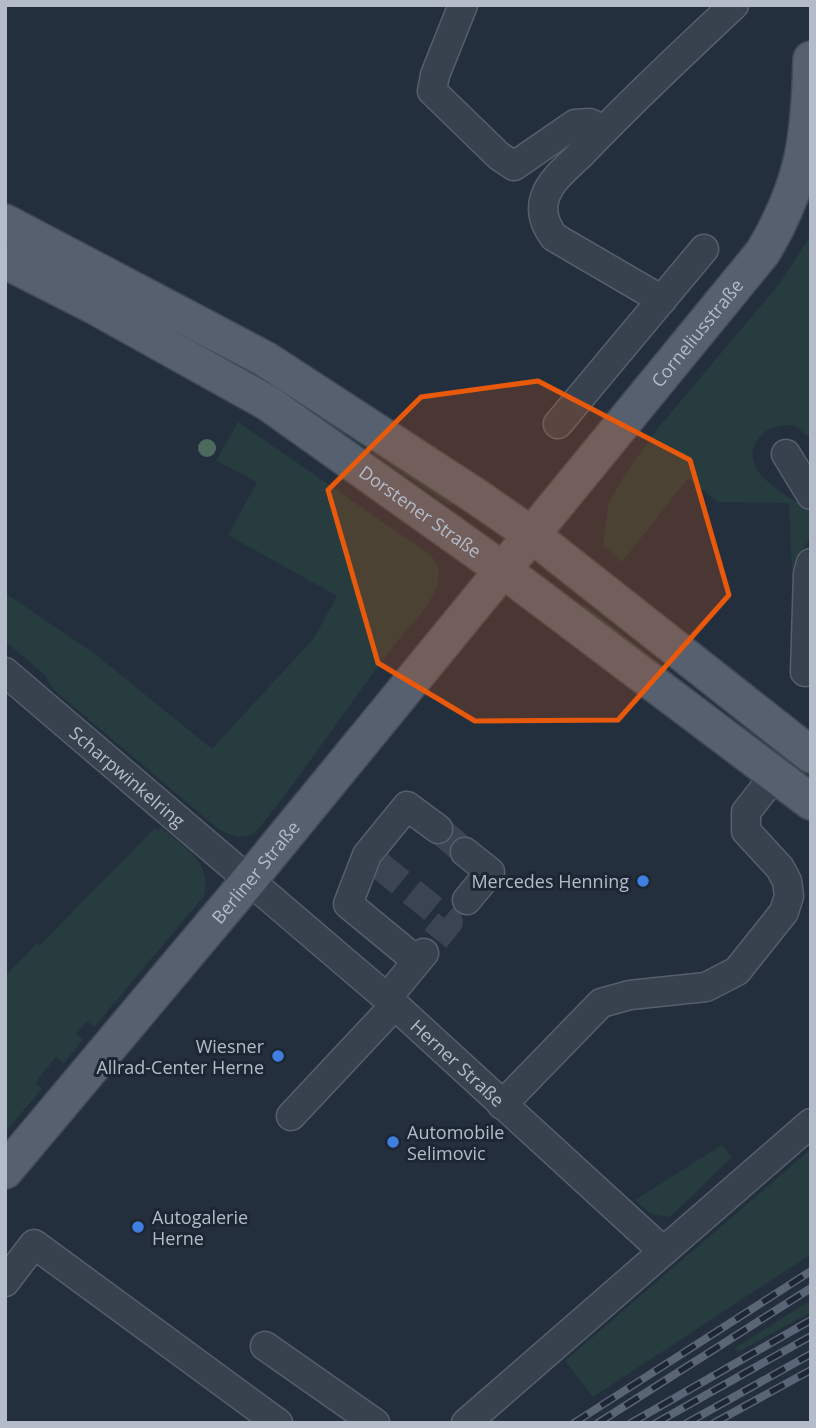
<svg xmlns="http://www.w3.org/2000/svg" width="816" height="1428" viewBox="0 0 816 1428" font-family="'Open Sans',sans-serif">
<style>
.green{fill:#263c3f}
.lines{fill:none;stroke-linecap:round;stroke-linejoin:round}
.minor-tunnel{stroke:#3a4453;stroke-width:28;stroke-dasharray:28 14;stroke-linecap:butt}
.minor-casing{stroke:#565f6c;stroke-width:31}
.major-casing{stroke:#414a57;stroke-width:38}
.minor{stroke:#38414e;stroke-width:28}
.major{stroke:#56606e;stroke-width:35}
.rail-casing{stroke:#5a6575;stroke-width:8}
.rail{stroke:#1d2633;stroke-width:5;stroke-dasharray:16;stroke-linecap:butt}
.tree{fill:#4b6a5d}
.marked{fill:#e8590c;fill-opacity:0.2;stroke:#e8590c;stroke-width:5;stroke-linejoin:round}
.shop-dot{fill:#3f7fe0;stroke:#1d2633;stroke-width:2.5}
.labels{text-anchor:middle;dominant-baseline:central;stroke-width:6;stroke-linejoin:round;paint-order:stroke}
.street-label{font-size:18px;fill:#b4bcc9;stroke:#1d2633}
.poi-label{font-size:18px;fill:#b4bcc9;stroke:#1d2633;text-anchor:end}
</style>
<rect width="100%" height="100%" fill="#242f3e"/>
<g class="green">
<path d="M811 235V439L795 426C782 424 769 426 760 437 732 471 790 496 811 512V537L798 557 795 569H792L789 503 718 502 688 478 622 562 603 545 609 502 626 473 658 428 780 283Z"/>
<path d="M5 237 228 356 457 500 450 506 321 418 5 246Z"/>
<path d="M238 422 429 554C439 563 441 576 436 588 428 610 406 629 392 648 345 709 304 773 255 833 241 840 228 835 216 827L53 689 45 675 5 641V593L95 654 212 749 314 638 337 596 228 535 257 482 216 461Z"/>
<path d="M584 604 725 714 805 770 811 775V787L578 612Z"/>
<path d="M155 828 158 831 161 828C184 847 213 862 204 896L94 1027 87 1021 76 1034 83 1040 64 1063 56 1057 35 1083 42 1089 5 1132V976L37 944 39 946Z"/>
<path d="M722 1145 732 1157 670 1217 651 1214 635 1200Z"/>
<path d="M811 1149V1254L593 1397 565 1361Z"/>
<path d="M811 1300V1312L738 1352 735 1348Z"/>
</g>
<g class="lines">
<g class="minor-tunnel">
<path d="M438 829 465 852"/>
<path d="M379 865 449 922 424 953"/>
</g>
<g class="minor-casing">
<g id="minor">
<path d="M463 5 435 75 432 91 499 156 514 166 575 124 590 123 604 130"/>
<path d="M662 300 554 237C545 225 540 212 545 197 551 179 570 165 583 152 631 101 683 53 734 5"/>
<path d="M558 424 704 249"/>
<path d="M786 454 811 495"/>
<path id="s1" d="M5 672 387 998 663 1251"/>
<path d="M805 672 808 574 811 563"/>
<path d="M465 852 490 872 467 900"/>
<path d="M417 961 348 904 367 855 407 806 438 829"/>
<path d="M387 998 424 953"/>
<path d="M502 1105 601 1003 630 995 706 987 737 971 784 912 789 896 787 881 780 868 746 831V812L775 775"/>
<path d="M291 1116 395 1005"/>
<path d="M5 1282 34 1244 278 1423"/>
<path d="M265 1346 375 1423"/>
<path d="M466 1423 811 1123"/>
</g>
</g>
<g class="major-casing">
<g id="major">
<path d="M5 222 265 359 477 497 532 535 811 755"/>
<path id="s2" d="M5 261 92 305 268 403 503 570 811 802"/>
<path id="s3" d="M5 1171 250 879 763 252C804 183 809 138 811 59"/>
</g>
</g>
<use href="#minor" class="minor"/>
<use href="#major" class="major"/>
<g class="rail-casing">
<g id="rail">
<path d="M574 1423 811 1271"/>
<path d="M598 1423 811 1288"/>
<path d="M631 1423 811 1320"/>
<path d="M656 1423 811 1336"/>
<path d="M687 1423 811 1354"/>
<path d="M714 1423 811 1370"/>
</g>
</g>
<use href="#rail" class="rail"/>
</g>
<circle class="tree" cx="207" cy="448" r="9"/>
<path class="marked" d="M538 381 690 460 729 595 618 720 475 721 378 663 328 490 421 397Z"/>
<g class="shop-dot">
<circle cx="643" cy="881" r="7"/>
<circle cx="278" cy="1056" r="7"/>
<circle cx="393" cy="1142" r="7"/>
<circle cx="138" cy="1227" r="7"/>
</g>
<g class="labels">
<g class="street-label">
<text stroke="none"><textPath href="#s3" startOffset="1087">Corneliusstraße</textPath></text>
<text stroke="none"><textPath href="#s2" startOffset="486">Dorstener Straße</textPath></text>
<text stroke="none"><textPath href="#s1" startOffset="161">Scharpwinkelring</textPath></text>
<text stroke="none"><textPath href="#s3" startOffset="390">Berliner Straße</textPath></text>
<text stroke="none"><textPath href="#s1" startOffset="598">Herner Straße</textPath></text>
</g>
<g class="poi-label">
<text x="629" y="881">Mercedes Henning</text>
<text x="264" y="1046">Wiesner<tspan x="264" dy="21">Allrad-Center Herne</tspan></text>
<text x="407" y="1132" text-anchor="start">Automobile<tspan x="407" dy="21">Selimovic</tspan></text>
<text x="152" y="1217" text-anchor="start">Autogalerie<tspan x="152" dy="21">Herne</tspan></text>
</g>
</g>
<rect width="816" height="1428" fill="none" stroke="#b4bcc9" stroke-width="14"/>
</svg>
